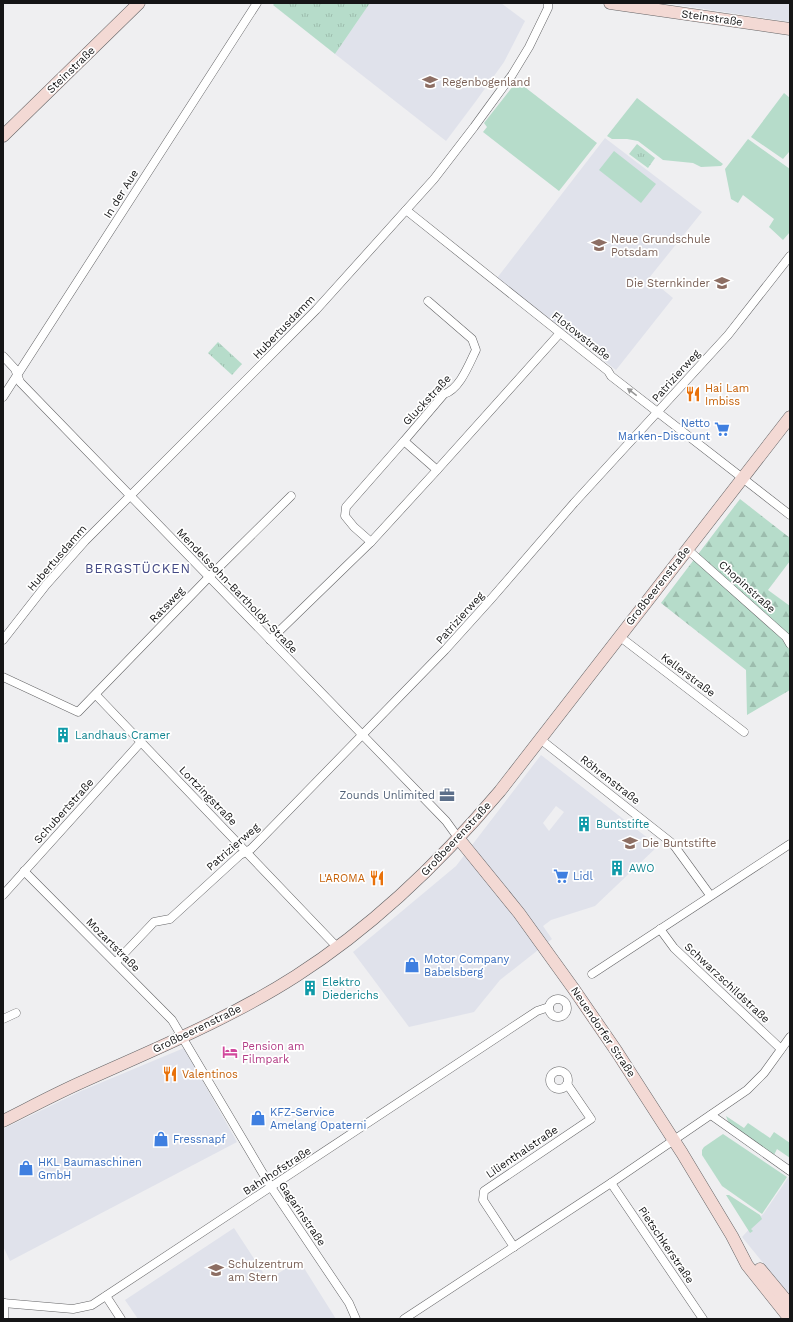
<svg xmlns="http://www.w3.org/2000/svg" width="793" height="1322" viewBox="0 0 793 1322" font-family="'Work Sans',sans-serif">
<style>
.built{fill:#e0e2eb;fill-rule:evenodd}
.green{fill:#b6dcca}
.forest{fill:url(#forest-firs)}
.park{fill:url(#park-tufts)}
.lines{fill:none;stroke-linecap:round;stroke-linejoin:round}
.street-casing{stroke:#646466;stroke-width:9}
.secondary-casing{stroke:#646466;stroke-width:13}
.street{stroke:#fff;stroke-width:8}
.secondary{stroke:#f3d9d4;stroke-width:12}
.oneway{fill:#969696}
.labels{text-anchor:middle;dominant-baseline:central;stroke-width:3.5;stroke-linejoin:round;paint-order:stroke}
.street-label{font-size:11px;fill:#151516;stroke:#fff}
.education-label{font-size:11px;fill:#785e54;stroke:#fff;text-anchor:start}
.food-label{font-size:11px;fill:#c56008;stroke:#fff;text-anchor:start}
.shop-label{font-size:11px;fill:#366cbe;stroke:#fff;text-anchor:start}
.culture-label{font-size:11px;fill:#0d838f;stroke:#fff;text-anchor:start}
.service-label{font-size:11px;fill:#4e5e75;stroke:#fff;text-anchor:end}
.hotel-label{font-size:11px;fill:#b23c85;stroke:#fff;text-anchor:start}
.quarter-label{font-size:13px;letter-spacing:1px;fill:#414783;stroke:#fff}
</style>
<defs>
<pattern id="forest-firs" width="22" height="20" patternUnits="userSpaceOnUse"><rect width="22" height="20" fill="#b6dcca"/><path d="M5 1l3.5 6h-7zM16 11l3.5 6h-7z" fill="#9cbcad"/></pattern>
<pattern id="park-tufts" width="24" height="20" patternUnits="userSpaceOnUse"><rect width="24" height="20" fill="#b6dcca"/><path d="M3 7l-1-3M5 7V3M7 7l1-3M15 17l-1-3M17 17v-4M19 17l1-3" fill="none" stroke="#9cbcad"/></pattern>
</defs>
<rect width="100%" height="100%" fill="#efeff1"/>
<g class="built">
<path d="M370 3H501L525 21 504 62 476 101 446 141 335 54Z"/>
<path d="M665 3H790V22Z"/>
<path d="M605 138 702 212 649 278 673 298 616 370 497 278Z"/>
<path d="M541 755 658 846 595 906 551 920 543 926 552 939 500 980 474 1012 409 1027 353 952 456 866ZM556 806 564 812 549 831 543 823Z"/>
<path d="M184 1048 237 1142 10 1261 3 1246V1129L81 1091Z"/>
<path d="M790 1175V1296L742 1237 764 1213Z"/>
<path d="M234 1228 268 1280 299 1260 336 1319H138L125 1300Z"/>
</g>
<g class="green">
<path d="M517 81 597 143 559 191 483 132 487 127 484 123Z"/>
<path d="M784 93 790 98V152H789L783 159 751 137Z"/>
<path d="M637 98 723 164 721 166 701 167 693 163 663 160 638 141 627 139H612L607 136Z"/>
<path d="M748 139 790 169V232L783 240 769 227 774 219 743 195 738 203 731 199 725 169Z"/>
<path d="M614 151 656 184 641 203 599 170Z"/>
<path d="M726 1116 744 1128 748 1123 770 1138 774 1132 790 1143V1158L777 1149 774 1155 729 1124Z"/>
<path d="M723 1134 787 1177 762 1214 722 1186 702 1155V1150L704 1147Z"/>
<path d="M726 1195H729L760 1215 762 1219 751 1229 753 1231 750 1233Z"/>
</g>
<path class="forest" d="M740 499 790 538V561L768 590 790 606V634L784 639 790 651V690L747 715 746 670 661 603Z"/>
<g class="park">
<path d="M275 3H370L335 54 273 5Z"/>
<path d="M637 144 655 158 648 168 629 154Z"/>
<path d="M218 342 242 364 232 375 208 353Z"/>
</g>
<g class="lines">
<g class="street-casing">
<g id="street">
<path d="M406 210 608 371 611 376 790 515"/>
<path d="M3 356 15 369 20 382 446 821 459 839"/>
<path d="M3 397 257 3"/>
<path d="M404 441 444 394C460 389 469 364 476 350L472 339 428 301"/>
<path d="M371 542 354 527 345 516 346 507 404 441 437 470"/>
<path d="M687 549 786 637 790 644"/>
<path d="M619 636 744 732"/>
<path d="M3 640 46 585 85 541 316 310 434 179 474 127 512 75 529 47 548 8V3"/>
<path d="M270 640 371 542 437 470 560 333"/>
<path d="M3 677 78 712 209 577 291 496"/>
<path d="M96 695 338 948"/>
<path d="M540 739 673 844 710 895"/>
<path d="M24 871 172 1020 271 1187 349 1303 356 1319"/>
<path d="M3 895 141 742"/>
<path d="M660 929 674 948 781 1049"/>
<path d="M116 962 154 922 170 919 240 855 251 849 445 650 491 599 574 503 728 335 790 256"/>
<path d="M592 974 790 844"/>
<circle cx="558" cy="1008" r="9"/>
<path d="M3 1019 16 1013"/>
<circle cx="559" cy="1080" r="9"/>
<path d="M711 1115 790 1171"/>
<path d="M611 1183 703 1319"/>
<path d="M514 1247 483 1200 484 1191 591 1119 567 1084"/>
<path d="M106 1296 121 1319"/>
<path d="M3 1303 73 1309 92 1305 537 1011 549 1007"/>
<path d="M4 1319V1303"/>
<path d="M404 1319 611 1183 747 1090 764 1073 790 1037"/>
</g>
</g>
<g class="secondary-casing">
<g id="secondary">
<path d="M610 3 790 29"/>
<path d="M3 136 139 3"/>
<path d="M459 839 519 913 573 988 617 1052 682 1153 732 1236 747 1265 790 1319"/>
<path d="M3 1121C29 1108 55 1094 82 1082 155 1049 229 1019 296 976 374 926 441 861 500 791L790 417"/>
<path d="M760 1269 790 1305"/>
</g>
</g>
<use href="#street" class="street"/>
<use href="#secondary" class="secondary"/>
</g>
<defs><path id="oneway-solid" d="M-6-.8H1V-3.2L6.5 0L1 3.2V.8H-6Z"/></defs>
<use class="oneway" href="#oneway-solid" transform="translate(632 392) rotate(-142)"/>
<defs>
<g id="school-bare" transform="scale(1.2)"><path d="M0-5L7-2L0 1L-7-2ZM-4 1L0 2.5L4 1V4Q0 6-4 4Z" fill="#8d6e63" stroke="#fff" stroke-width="2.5" paint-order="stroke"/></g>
<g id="restaurant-bare" transform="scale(1.2)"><path d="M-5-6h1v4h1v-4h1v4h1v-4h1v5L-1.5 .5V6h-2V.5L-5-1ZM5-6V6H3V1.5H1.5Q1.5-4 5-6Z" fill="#e8710a" stroke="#fff" stroke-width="2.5" paint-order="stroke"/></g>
<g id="supermarket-bare" transform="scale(1.2)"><path d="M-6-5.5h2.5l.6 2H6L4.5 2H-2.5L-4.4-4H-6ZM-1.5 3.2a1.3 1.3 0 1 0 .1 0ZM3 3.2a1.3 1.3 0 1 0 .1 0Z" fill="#3f7fe0" stroke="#fff" stroke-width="2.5" paint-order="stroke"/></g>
<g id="building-bare" transform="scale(1.2)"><path d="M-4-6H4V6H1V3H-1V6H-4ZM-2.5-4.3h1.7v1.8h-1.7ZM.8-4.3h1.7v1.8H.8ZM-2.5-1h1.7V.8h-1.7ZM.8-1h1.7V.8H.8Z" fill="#0f9aa8" stroke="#fff" stroke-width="2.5" paint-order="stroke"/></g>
<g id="office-bare" transform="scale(1.2)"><path d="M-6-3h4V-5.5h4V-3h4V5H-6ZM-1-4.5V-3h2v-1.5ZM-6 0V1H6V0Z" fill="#5c6f8a" stroke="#fff" stroke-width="2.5" paint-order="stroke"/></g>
<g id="shop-bare" transform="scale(1.2)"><path d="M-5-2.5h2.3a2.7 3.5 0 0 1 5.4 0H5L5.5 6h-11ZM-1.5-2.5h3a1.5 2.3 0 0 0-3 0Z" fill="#3f7fe0" stroke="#fff" stroke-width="2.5" paint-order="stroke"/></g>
<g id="hotel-bare" transform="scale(1.2)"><path d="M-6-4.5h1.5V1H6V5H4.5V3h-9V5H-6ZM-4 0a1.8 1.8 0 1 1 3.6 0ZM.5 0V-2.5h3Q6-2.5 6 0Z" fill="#d1479c" stroke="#fff" stroke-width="2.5" paint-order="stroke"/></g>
</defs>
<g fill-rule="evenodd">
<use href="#school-bare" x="430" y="82"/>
<use href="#school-bare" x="599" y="245"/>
<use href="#school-bare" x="722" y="283"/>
<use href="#restaurant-bare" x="693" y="394"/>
<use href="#supermarket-bare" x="722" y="429"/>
<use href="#building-bare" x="63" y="735"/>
<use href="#office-bare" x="447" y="795"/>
<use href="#building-bare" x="584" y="824"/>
<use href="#school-bare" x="630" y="843"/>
<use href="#building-bare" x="617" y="868"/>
<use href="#supermarket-bare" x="561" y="876"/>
<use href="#restaurant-bare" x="377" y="878"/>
<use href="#shop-bare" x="412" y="965"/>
<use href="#building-bare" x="310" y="988"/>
<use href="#hotel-bare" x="230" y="1052"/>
<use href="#restaurant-bare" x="170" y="1074"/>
<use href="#shop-bare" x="258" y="1118"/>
<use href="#shop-bare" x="161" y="1139"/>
<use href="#shop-bare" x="26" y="1168"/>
<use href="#school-bare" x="216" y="1270"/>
</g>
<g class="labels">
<g class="street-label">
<text transform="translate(712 18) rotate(8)">Steinstraße</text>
<text transform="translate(71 70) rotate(-44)">Steinstraße</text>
<text transform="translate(121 194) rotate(-58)">In der Aue</text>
<text transform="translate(284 327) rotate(-46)">Hubertusdamm</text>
<text transform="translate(581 336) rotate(38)">Flotowstraße</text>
<text transform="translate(676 376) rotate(-48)">Patrizierweg</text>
<text transform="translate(427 400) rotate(-47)">Gluckstraße</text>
<text transform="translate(57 558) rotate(-49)">Hubertusdamm</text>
<text transform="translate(658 586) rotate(-52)">Großbeerenstraße</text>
<text transform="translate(747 587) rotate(42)">Chopinstraße</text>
<text transform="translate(237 591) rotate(46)">Mendelssohn-Bartholdy-Straße</text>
<text transform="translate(167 605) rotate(-46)">Ratsweg</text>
<text transform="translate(460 618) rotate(-48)">Patrizierweg</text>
<text transform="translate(688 675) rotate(37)">Kellerstraße</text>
<text transform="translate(610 780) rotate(38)">Röhrenstraße</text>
<text transform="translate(208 796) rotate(46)">Lortzingstraße</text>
<text transform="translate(64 811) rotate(-48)">Schubertstraße</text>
<text transform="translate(456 839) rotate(-47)">Großbeerenstraße</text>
<text transform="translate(233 847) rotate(-41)">Patrizierweg</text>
<text transform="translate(113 945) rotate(45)">Mozartstraße</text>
<text transform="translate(727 983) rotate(43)">Schwarzschildstraße</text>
<text transform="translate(197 1029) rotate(-26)">Großbeerenstraße</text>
<text transform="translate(603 1032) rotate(56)">Neuendorfer Straße</text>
<text transform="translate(522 1152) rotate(-34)">Lilienthalstraße</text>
<text transform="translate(277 1171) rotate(-33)">Bahnhofstraße</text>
<text transform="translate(302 1214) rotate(56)">Gagarinstraße</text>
<text transform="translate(666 1245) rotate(56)">Pietschkerstraße</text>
</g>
<g class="education-label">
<text x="442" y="82">Regenbogenland</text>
<text x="611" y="239">Neue Grundschule<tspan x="611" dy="13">Potsdam</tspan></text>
<text x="710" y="283" text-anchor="end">Die Sternkinder</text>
<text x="642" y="843">Die Buntstifte</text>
<text x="228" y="1264">Schulzentrum<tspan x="228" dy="13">am Stern</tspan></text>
</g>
<g class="food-label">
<text x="705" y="388">Hai Lam<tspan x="705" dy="13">Imbiss</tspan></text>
<text x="365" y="878" text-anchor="end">L'AROMA</text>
<text x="182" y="1074">Valentinos</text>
</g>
<g class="shop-label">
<text x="710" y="423" text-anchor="end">Netto<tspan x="710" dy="13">Marken-Discount</tspan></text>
<text x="573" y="876">Lidl</text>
<text x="424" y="959">Motor Company<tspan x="424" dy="13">Babelsberg</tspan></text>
<text x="270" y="1112">KFZ-Service<tspan x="270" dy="13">Amelang Opaterni</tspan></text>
<text x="173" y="1139">Fressnapf</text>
<text x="38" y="1162">HKL Baumaschinen<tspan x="38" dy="13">GmbH</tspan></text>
</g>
<g class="culture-label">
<text x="75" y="735">Landhaus Cramer</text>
<text x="596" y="824">Buntstifte</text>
<text x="629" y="868">AWO</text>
<text x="322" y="982">Elektro<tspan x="322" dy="13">Diederichs</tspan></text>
</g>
<g class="service-label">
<text x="435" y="795">Zounds Unlimited</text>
</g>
<g class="hotel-label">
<text x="242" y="1046">Pension am<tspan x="242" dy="13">Filmpark</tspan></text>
</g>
<g class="quarter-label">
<text x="138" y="568">BERGSTÜCKEN</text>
</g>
</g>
<rect width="793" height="1322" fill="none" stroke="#151516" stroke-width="8"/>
</svg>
